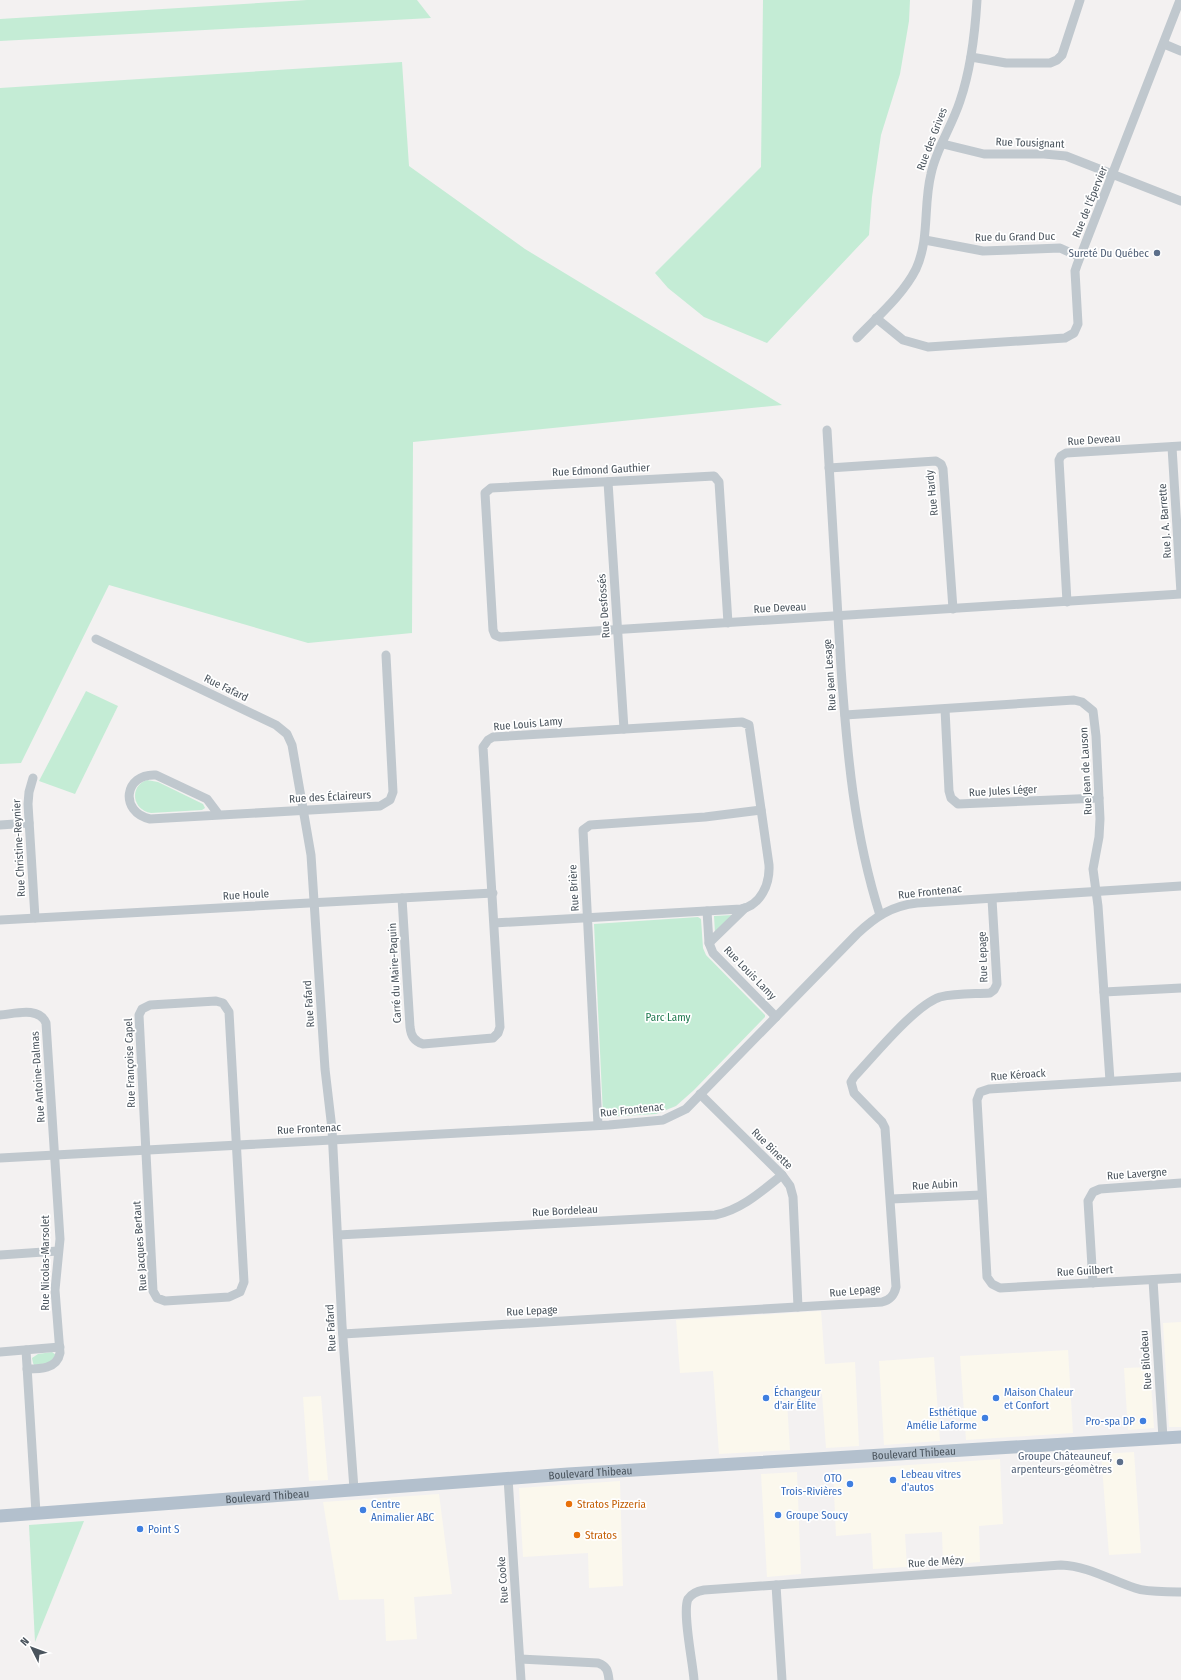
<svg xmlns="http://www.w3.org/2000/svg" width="1181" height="1680" viewBox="0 0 1181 1680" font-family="'Fira Sans Condensed',sans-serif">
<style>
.commercial{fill:#fbf8ed}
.green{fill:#c4ecd5}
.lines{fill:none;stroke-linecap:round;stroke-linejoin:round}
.minor{stroke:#c0c8ce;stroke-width:9}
.primary{stroke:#b3c0cd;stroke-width:13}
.service-dot{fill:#5c6f8a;stroke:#fff;stroke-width:1.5}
.shop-dot{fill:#3f7fe0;stroke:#fff;stroke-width:1.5}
.food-dot{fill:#e8710a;stroke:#fff;stroke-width:1.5}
.labels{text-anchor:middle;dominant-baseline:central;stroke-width:3.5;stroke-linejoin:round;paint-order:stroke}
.street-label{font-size:11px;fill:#4a545d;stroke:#fff}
.service-label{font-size:11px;fill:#4e5e75;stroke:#fff;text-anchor:end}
.park-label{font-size:11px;fill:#1f7a4f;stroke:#fff}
.shop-label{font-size:11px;fill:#366cbe;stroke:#fff;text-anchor:start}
.food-label{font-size:11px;fill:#c56008;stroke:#fff;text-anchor:start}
</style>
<rect width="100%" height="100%" fill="#f3f1f1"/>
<g class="commercial">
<path d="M821 1311 825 1364 855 1362 859 1446 826 1448 822 1394 794 1395V1401L787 1402 790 1450 719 1454 713 1371 680 1373 676 1320Z"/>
<path d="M1181 1322V1427H1169L1163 1323Z"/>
<path d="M1068 1350 1073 1433 966 1440 960 1356Z"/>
<path d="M934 1357 940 1441 884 1445 879 1361Z"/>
<path d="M1150 1367 1154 1428 1128 1430 1124 1368Z"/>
<path d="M321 1396 328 1480 309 1481 303 1397Z"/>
<path d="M1134 1452 1141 1553 1109 1555 1101 1454Z"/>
<path d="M1000 1459 1003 1524 979 1526 980 1562 943 1565 942 1532 905 1534 907 1567 873 1569 871 1533 836 1536 833 1470Z"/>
<path d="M797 1472 801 1574 767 1577 761 1474Z"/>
<path d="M620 1481 623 1586 589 1588 588 1553 523 1557 519 1488Z"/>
<path d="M439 1494 452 1594 414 1597 417 1639 386 1641 384 1599 339 1600 323 1502Z"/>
</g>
<g class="green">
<path d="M307 0H417L431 18 0 41V19Z"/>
<path d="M763 0H910L909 21 900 74 881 135 872 197 869 235 767 343 704 317 668 288 655 273 761 167Z"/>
<path d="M402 62 409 166 525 249 782 405 413 442 412 633 308 643 109 585 21 763 0 764V88Z"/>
<path d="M86 691 118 706 75 794 39 781Z"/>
<path d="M147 780 158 782 203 804 205 808 202 810 151 813C132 810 129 786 147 780Z"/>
<path d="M733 915 715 933 714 916Z"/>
<path d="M698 917 701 919 703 948 706 955 765 1015V1017L694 1090 676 1106 656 1114 605 1117 603 1115 594 924Z"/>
<path d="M52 1352 56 1355 49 1363 34 1365 33 1363 32 1358 38 1354Z"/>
<path d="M84 1521 35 1642 29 1525Z"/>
</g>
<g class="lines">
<g class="minor">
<path d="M1164 44 1181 51"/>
<path d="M971 57 1006 63H1050L1057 60 1062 55 1080 0"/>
<path d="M943 144 984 154H1044L1066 156 1181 201"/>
<path d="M925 240 983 251 1060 248 1080 257"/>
<path d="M876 318 903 340 928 347 1065 338 1074 333 1078 324 1075 271 1077 265 1180 0"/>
<path d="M857 338C877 317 903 295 916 269 930 238 923 206 931 174 936 149 952 126 960 101 971 69 975 34 977 0"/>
<path d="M827 430C832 509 836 589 841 668 847 752 854 834 880 915"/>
<path d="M1172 447 1181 593"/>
<path d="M829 468 936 461 941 464 943 469 953 609"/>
<path d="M608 482 624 729"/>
<path d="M1067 602 1059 460 1061 456 1066 453 1181 446"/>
<path d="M728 623 719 482 714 476 491 488 485 493 493 630 495 635 500 637 1181 594"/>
<path d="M96 639 276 725 287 734 292 745 311 855 325 1069 332 1129 342 1325 354 1489"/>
<path d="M945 709 949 791 951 798 958 804 1099 798"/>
<path d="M845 715 1074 700 1082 702 1093 711 1096 736 1100 819 1099 837 1093 869 1098 906 1110 1081"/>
<path d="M33 778 29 792 28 804 35 918"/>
<path d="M219 815 207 799 156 775C124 773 119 812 150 819L380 806 390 800 393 792 386 655"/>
<path d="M0 825 29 823"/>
<path d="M402 898 410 1027C411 1036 414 1041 423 1044L493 1038 498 1033 500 1027 483 747 488 740 493 737 742 722 749 725 769 865C770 884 761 905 741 909L494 923"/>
<path d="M707 911 709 943 713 953 776 1017"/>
<path d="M0 920 493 893"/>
<path d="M709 943 745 908"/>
<path d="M1104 992 1181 988"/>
<path d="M216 1001 223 1003 229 1012 244 1282 240 1292 229 1297 165 1301 157 1298 153 1291 139 1015 142 1009 150 1005Z"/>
<path d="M0 1015C14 1014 39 1006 46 1023L60 1239 55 1290 60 1353C57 1369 40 1369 27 1369"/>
<path d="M1181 1077 989 1089 980 1092 977 1100 987 1277 992 1284 1000 1288 1181 1278"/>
<path d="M700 1094 782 1175 790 1186 793 1197 798 1307"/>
<path d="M598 1125 583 830 590 825 705 817 761 810"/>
<path d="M0 1158 609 1125 663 1120 686 1109 857 934C875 917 891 906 917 903L1181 886"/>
<path d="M891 1199 981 1195"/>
<path d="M338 1235 715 1215C741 1210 762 1191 782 1175"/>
<path d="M0 1255 58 1251"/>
<path d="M1153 1280 1163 1438"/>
<path d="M1093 1283 1088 1201 1093 1192 1100 1189 1181 1183"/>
<path d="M343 1334 882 1302C890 1300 894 1296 896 1287L885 1128 882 1122 854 1093 851 1082 854 1077C874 1056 915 1005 940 997 956 993 973 994 990 993L994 990 997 984 992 899"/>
<path d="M26 1350 36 1513"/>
<path d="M0 1352 60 1347"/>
<path d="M508 1478 521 1680"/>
<path d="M776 1585 782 1680"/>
<path d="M520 1659 598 1663C607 1666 608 1671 609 1680"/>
<path d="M694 1680C693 1663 682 1612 688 1599 692 1593 698 1591 704 1590L1061 1565C1088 1566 1110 1580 1135 1588 1149 1593 1166 1591 1181 1592"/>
</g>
<path class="primary" id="s1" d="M0 1516 568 1474 1181 1437"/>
</g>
<g class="service-dot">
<circle cx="1157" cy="253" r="4"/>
<circle cx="1120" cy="1462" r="4"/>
</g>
<g class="shop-dot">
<circle cx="766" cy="1398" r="4"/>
<circle cx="996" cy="1398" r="4"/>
<circle cx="985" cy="1418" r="4"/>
<circle cx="1143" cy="1421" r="4"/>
<circle cx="893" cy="1480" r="4"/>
<circle cx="850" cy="1484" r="4"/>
<circle cx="363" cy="1510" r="4"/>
<circle cx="778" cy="1515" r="4"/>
<circle cx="140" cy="1529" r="4"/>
</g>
<g class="food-dot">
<circle cx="569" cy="1504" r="4"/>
<circle cx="577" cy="1535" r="4"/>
</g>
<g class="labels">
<g class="street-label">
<text transform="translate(932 139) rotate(-69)">Rue des Grives</text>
<text transform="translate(1030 143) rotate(2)">Rue Tousignant</text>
<text transform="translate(1090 202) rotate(-68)">Rue de l'Épervier</text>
<text transform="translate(1015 237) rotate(-1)">Rue du Grand Duc</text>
<text transform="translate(1094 440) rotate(-4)">Rue Deveau</text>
<text transform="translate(601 470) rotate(-3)">Rue Edmond Gauthier</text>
<text transform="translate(932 493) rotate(-96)">Rue Hardy</text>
<text transform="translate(1165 521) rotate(-94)">Rue J. A. Barrette</text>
<text transform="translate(604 606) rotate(-94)">Rue Desfossés</text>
<text transform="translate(780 608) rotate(-3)">Rue Deveau</text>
<text transform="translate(830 675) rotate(-94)">Rue Jean Lesage</text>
<text transform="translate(226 688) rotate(26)">Rue Fafard</text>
<text transform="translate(528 724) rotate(-5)">Rue Louis Lamy</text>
<text transform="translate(1086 771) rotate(-93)">Rue Jean de Lauson</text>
<text transform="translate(1003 791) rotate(-3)">Rue Jules Léger</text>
<text transform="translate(330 797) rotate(-3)">Rue des Éclaireurs</text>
<text transform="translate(19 848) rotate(-93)">Rue Christine-Reynier</text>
<text transform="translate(574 888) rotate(-93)">Rue Brière</text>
<text transform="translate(930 892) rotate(-6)">Rue Frontenac</text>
<text transform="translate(246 895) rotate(-3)">Rue Houle</text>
<text transform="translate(983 957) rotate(-92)">Rue Lepage</text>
<text transform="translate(395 973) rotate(-93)">Carré du Maire-Paquin</text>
<text transform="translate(750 973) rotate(46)">Rue Louis Lamy</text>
<text transform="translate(309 1004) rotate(-94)">Rue Fafard</text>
<text transform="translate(130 1063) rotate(-92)">Rue Françoise Capel</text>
<text transform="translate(1018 1075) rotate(-4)">Rue Kéroack</text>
<text transform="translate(38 1077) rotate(-94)">Rue Antoine-Dalmas</text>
<text transform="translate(632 1110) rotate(-6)">Rue Frontenac</text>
<text transform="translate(309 1129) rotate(-3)">Rue Frontenac</text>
<text transform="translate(772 1149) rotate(45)">Rue Binette</text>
<text transform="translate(1137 1174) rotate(-4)">Rue Lavergne</text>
<text transform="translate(935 1185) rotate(-3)">Rue Aubin</text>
<text transform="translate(565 1211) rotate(-3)">Rue Bordeleau</text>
<text transform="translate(140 1246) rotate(-94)">Rue Jacques Bertaut</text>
<text transform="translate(45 1263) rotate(-90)">Rue Nicolas-Marsolet</text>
<text transform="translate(1085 1271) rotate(-3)">Rue Guilbert</text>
<text transform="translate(855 1291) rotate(-5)">Rue Lepage</text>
<text transform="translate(532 1311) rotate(-3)">Rue Lepage</text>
<text transform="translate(331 1328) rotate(-93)">Rue Fafard</text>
<text transform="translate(1146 1360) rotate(-94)">Rue Bilodeau</text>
<text stroke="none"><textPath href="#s1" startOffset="916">Boulevard Thibeau</textPath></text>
<text stroke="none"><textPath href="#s1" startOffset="592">Boulevard Thibeau</textPath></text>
<text stroke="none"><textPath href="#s1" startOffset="268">Boulevard Thibeau</textPath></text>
<text transform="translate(936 1562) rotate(-4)">Rue de Mézy</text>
<text transform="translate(503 1580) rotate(-94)">Rue Cooke</text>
</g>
<g class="service-label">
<text x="1149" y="253">Sureté Du Québec</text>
<text x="1112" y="1456">Groupe Châteauneuf,<tspan x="1112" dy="13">arpenteurs-géomètres</tspan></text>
</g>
<g class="park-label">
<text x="668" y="1017">Parc Lamy</text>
</g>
<g class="shop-label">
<text x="774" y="1392">Échangeur<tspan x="774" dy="13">d'air Élite</tspan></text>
<text x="1004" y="1392">Maison Chaleur<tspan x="1004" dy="13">et Confort</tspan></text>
<text x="977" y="1412" text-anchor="end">Esthétique<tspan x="977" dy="13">Amélie Laforme</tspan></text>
<text x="1135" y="1421" text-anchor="end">Pro-spa DP</text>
<text x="901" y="1474">Lebeau vitres<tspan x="901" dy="13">d'autos</tspan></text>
<text x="842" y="1478" text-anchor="end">OTO<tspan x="842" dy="13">Trois-Rivières</tspan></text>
<text x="371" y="1504">Centre<tspan x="371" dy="13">Animalier ABC</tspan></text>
<text x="786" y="1515">Groupe Soucy</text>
<text x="148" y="1529">Point S</text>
</g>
<g class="food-label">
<text x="577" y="1504">Stratos Pizzeria</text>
<text x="585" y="1535">Stratos</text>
</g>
</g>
<g transform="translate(32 1648) rotate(312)" stroke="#ffffff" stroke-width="3" paint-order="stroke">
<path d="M0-3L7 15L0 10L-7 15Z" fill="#4a545d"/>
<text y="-6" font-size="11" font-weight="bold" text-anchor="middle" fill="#4a545d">N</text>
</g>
</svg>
